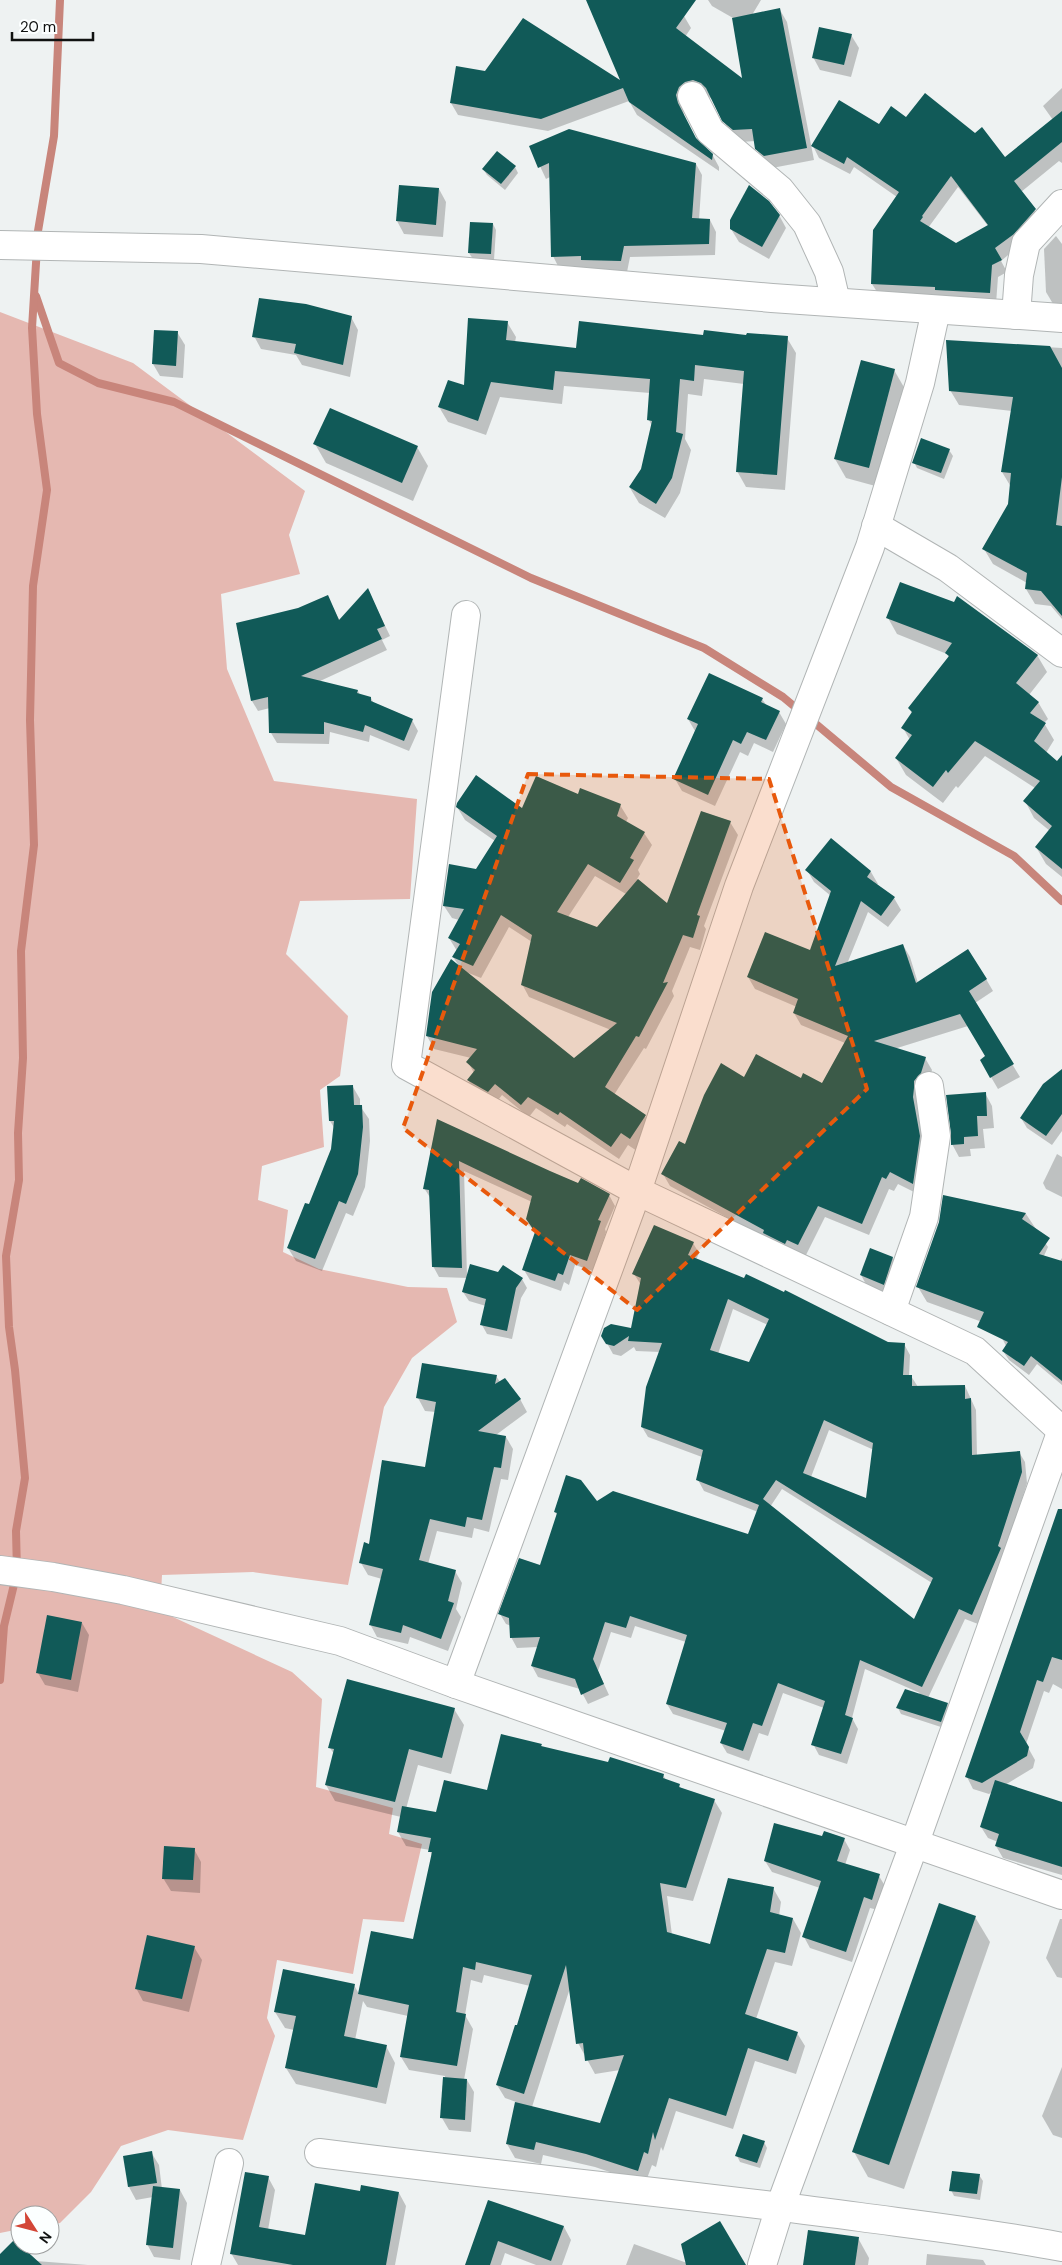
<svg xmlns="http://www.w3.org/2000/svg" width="1062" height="2265" viewBox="0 0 1062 2265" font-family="'DM Sans',sans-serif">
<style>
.green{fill:#e5b8b1}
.shadow{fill:#0003;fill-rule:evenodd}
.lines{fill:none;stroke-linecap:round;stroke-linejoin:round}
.stream{stroke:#c8857b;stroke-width:8}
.building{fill:#115a58;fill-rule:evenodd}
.minor-casing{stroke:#b1b5b5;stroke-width:30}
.minor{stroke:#fff;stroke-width:28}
.marked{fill:#e8590c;fill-opacity:0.2;stroke:#e8590c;stroke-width:4;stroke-dasharray:10 6;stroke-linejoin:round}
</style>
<rect width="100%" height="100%" fill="#eef2f2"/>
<path class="green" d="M0 312 133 363 305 491 289 535 300 574 221 594 227 669 274 781 417 799 410 899 300 901 286 954 348 1016 340 1076 320 1090 324 1147 262 1166 258 1200 288 1210 283 1252 319 1269 408 1287 447 1288 457 1322 412 1358 384 1407 348 1585 253 1572 162 1575 160 1611 292 1672 322 1699 316 1787 393 1808 389 1834 422 1844 404 1922 363 1919 353 1974 277 1960 267 2018 275 2036 243 2140 168 2130 121 2146 91 2192 60 2223 50 2225V2215H20V2229L0 2233Z"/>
<g class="shadow">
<path d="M587 0H666L684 16 691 28 685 37 744 81 733 18 712 6 708 0H761L752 15 780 10 787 22 814 160 772 168 764 161 756 148 755 141 741 142 731 134 712 99 701 92 683 108 684 116 697 141 712 154 719 167V171L637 115 629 101 548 131 458 115 451 103 485 72 622 83Z"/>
<path d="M851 35 859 48 851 77 820 70 813 57Z"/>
<path d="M1062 88V163L1059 161 1021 192 1042 221 1020 245 1001 261 1007 272 998 277 996 304 879 295 872 284 897 197 854 167 850 174 819 158 813 146 906 118 1005 159 1053 120 1043 106ZM958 187 988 226 956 245 928 228Z"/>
<path d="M531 147 696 164 702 175 699 220H710L716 232 715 255 630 257 627 272 589 271 587 267 559 268 553 256 550 177 546 179Z"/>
<path d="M515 167 518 173 505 190 487 175 483 169Z"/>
<path d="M400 186 439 189 446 202 443 237 404 234 397 221Z"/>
<path d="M779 215 786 228 769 259 739 242 731 229Z"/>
<path d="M471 223 493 224 496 230 494 260 473 259 469 253Z"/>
<path d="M1056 236 1062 244V315L1059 314 1046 292 1044 249Z"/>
<path d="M351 317 358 330 350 377 302 365 296 355 261 349 254 336Z"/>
<path d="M507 322 516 337 515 342 578 349 704 336 787 338 796 353 785 490 746 487 737 471 744 384 704 379 702 396 688 394 685 439 691 450 680 493 665 518 639 503 630 488 642 469 652 426 649 420 650 393 564 386 562 404 500 397 486 435 448 422 439 407 465 387Z"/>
<path d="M177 332 185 345 183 378 160 376 153 364Z"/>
<path d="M948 341 1062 348V619L1051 606 1035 604 1026 589 1027 583 993 564 984 549 1009 504 1011 487 1002 472 1012 411 959 405 950 390Z"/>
<path d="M894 370 905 389 879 487 846 478 835 459Z"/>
<path d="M315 444 417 447 428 466 413 501 326 463Z"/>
<path d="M949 450 953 456 944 479 917 468 914 462Z"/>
<path d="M368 590 390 636 382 640 387 650 318 682 358 691 360 695 371 698 374 704 412 720 418 731 409 751 370 735 369 742 330 732 329 744 277 743 271 733 270 708 258 711 252 701 237 624 299 610 327 596 340 621Z"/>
<path d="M888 618 1037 655 1047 672 1029 695 1038 702 1048 719 1044 723 1054 740 1046 753 1062 767V877L1046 864 1036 847 1050 831 1034 818 1025 801 1035 788 985 756 958 788 956 786 943 803 906 775 896 758 910 740 903 728 912 714 910 709 949 658 947 654 897 634Z"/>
<path d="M762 699 767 706 779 712 786 724 773 752 754 743 748 756 740 752 715 806 682 791 675 779 695 731 688 719Z"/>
<path d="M579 795 620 805 628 818 626 822 644 833 652 845 638 870 640 874 637 879 667 905 730 822 738 835 704 926 706 929 700 950 690 947 672 991 674 996 646 1049 644 1048 614 1095 645 1116 652 1129 637 1151 628 1145 619 1159 567 1124 565 1127 536 1108 529 1117 502 1095 495 1104 475 1093 468 1080 474 1073 468 1062 471 1058 434 1049 427 1036 433 992 459 966 453 957 457 951 449 938 459 920 452 918 444 906 477 870 495 841 465 820 457 807 523 810ZM595 876 626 894 597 928 568 917ZM509 927 532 942 522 984 529 997 611 1030 574 1060 466 972 481 978Z"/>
<path d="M807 870 871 872 878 884 876 885 894 898 901 910 888 927 868 912 847 964 903 945 910 957 918 983 986 979 993 991 975 1003 1020 1077 998 1089 981 1060 987 1057 968 1026 894 1049 925 1058 932 1070 927 1085 926 1149 920 1195 898 1184 894 1191 889 1189 869 1235 825 1217 805 1257 768 1240 670 1186 663 1174 744 1079H801L822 1084 845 1043 801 1025 794 1013 797 1007 755 989 748 977 810 952 831 896 814 882Z"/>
<path d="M1062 1071V1131L1052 1145 1027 1128 1021 1118Z"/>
<path d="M353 1087 360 1099V1106L369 1119 370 1141 365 1187 353 1216 346 1213 322 1271 296 1261 288 1248 309 1206 332 1149 335 1129 330 1121Z"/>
<path d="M985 1093 992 1106 994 1128 983 1129 985 1148 970 1149 971 1156 959 1157 952 1144Z"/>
<path d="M438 1120 549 1172 609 1195 615 1206 605 1229 606 1232 593 1271 575 1265 569 1285 564 1282 561 1291 530 1280 524 1270 536 1233 527 1219 532 1202 464 1171 467 1275 522 1279 527 1288 521 1298 512 1339 487 1334 482 1325 486 1306 469 1301 463 1292 467 1278 439 1277 433 1266 431 1199 424 1188Z"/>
<path d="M1057 1154 1062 1157V1197L1046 1189 1043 1183Z"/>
<path d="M944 1197 1026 1214 1048 1247 1012 1326 1062 1258V1385L1037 1364 1029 1375 1009 1360 1003 1351 1006 1346 1002 1338 1007 1331 927 1302 918 1287 940 1222Z"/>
<path d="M693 1243 699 1253 696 1260 887 1343 904 1344 910 1355 909 1376H911L918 1387 965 1386 976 1410 977 1456 1019 1452 1025 1462 1027 1483 1004 1555 1006 1559 978 1624 965 1619 928 1698 947 1704 951 1710 944 1728 901 1714 898 1708 920 1693 865 1669 852 1718 858 1729 847 1764 819 1755 813 1744 824 1708 783 1693 768 1736 759 1733 749 1761 727 1753 721 1743 726 1731 673 1714 667 1704 686 1642 635 1626 631 1638 611 1632 598 1671 609 1695 588 1704 580 1689 538 1677 532 1666 538 1647 517 1648 511 1637V1626L506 1624 500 1614 541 1567 558 1516 555 1512 597 1503 749 1536 758 1512 704 1491 698 1480 702 1457 648 1437 642 1427 660 1352 636 1351 634 1347 621 1356 613 1354 603 1336 632 1329 641 1285 634 1274ZM733 1309 768 1325 750 1363 718 1354ZM829 1430 874 1450 867 1499 811 1477ZM782 1489 932 1583 915 1621 770 1507Z"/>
<path d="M893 1258 900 1271 891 1297 868 1288 861 1275Z"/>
<path d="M496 1376 500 1382 520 1399 527 1412 496 1435 506 1437 513 1449 508 1480 501 1479 489 1532 474 1528 472 1538 437 1531 428 1564 455 1571 462 1583 456 1609 461 1617 448 1651 410 1637 408 1644 377 1637 370 1624 382 1579 368 1575 361 1563 370 1545 426 1468 436 1412 425 1411 418 1398Z"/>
<path d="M1062 1509V1689L1053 1684 1049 1693 1044 1691 1026 1744 1035 1760 1033 1768 1005 1785 1062 1803V1875L1003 1858 996 1846 998 1842 988 1838 981 1827 992 1792 989 1794 973 1789 967 1777 1053 1527Z"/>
<path d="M82 1623 89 1635 78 1692 45 1685 38 1673Z"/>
<path d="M454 1709 464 1725 451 1774 418 1765 406 1809 437 1814 488 1791 541 1745 543 1748 663 1775 666 1780 679 1785 682 1790 714 1800 722 1813 693 1901 667 1896 672 1935 711 1945 773 1888 781 1902 779 1916 793 1919 801 1933 792 1966 775 1962 756 2019 797 2033 805 2046 796 2074 755 2061 733 2129 676 2111 663 2151 661 2147 656 2167 652 2165 645 2184 595 2167 543 2155 541 2164 515 2158 507 2144 516 2102 505 2098 497 2085 518 2027 530 1986 484 1975 482 1983 471 1980 465 2015 473 2029 464 2080H467L474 2092 471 2132 449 2130 442 2118 445 2076 409 2070 401 2057 408 2016 367 2007 363 2001 355 2040 386 2046 395 2063 386 2104 296 2084 286 2068 294 2030 285 2028 275 2012 354 1985 359 1994 414 1941 432 1857 430 1850 406 1846 398 1832 401 1817 335 1801 326 1785 334 1754 330 1748ZM570 1988 578 2043 595 2074 620 2070 601 2124 532 2107Z"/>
<path d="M823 1837 844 1839 850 1850 845 1865 879 1876 885 1886 878 1910 870 1908 852 1962 810 1948 804 1937 820 1888 772 1872 765 1861Z"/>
<path d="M194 1849 201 1862 200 1893 171 1891 163 1878Z"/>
<path d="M975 1917 990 1942 904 2189 868 2177 854 2152Z"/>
<path d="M1060 1919H1062V1978L1057 1977 1046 1958Z"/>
<path d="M194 1947 202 1960 189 2012 143 2001 136 1988Z"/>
<path d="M1062 2067V2138L1053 2135 1042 2116Z"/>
<path d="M764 2142 767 2148 760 2168 740 2162 737 2156Z"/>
<path d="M151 2152 159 2165 162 2189 180 2190 187 2203 180 2260 154 2257 147 2244 153 2197 136 2200 129 2187 124 2157Z"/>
<path d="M979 2175 983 2181 980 2200 954 2196 951 2190Z"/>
<path d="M268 2177 275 2190 268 2230 306 2237 361 2193H399L406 2206 395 2265H238L231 2253Z"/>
<path d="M488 2202 564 2227 571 2240 562 2265H536L505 2253 501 2265H466Z"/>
<path d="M858 2238 869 2258 868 2265H804Z"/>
<path d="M634 2244 687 2263 744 2265H626Z"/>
<path d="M927 2254 983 2260 986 2265H926Z"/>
<path d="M0 2255 36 2261 88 2265H0Z"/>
</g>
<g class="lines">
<g class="stream">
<path d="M36 296 59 363 98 383 174 402 531 578 704 648 783 697 801 712"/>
<path d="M810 719 891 787 1014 856 1062 901"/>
<path d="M0 1680 4 1626 17 1572 16 1531 25 1478 15 1370 9 1327 6 1256 19 1180 18 1133 23 1058 21 951 34 845 30 720 33 586 47 490 37 414 32 328 38 231 54 136 60 0"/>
</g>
</g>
<g class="building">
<path d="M586 0H696L676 28 742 78 732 18 780 8 807 148 764 156 755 149 752 129 733 130 722 121 706 88 701 83 693 80 685 82 679 87 676 95 678 103 696 138 713 154 712 160 629 102 623 88 541 119 450 103 456 66 485 71 523 18 620 80Z"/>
<path d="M819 27 852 34 844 65 812 58Z"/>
<path d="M925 93 975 133 982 127 1005 157 1062 111V142L1014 181 1036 209 1014 234 995 248 1002 260 992 265 990 293 935 290V287L871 284 873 230 899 192 847 157 844 164 811 146 839 100 879 124 891 106 906 117ZM951 176 988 225 956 243 920 221 923 217 922 216Z"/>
<path d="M569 129 696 163 692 218 710 219 709 244 624 246 621 261 581 260V256L551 257 549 163 538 168 529 146Z"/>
<path d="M497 151 516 166 501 184 482 169Z"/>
<path d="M399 185 439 188 436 225 396 221Z"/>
<path d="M749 185 769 201 780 215 762 247 730 229V220Z"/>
<path d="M470 222 493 223 491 254 468 253Z"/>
<path d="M259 298 306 304 352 316 343 365 294 353 296 344 252 337Z"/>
<path d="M468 318 508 321 506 340 576 348 579 321 703 335 704 330 746 335 747 333 788 336 777 475 736 472 744 371 695 365 694 381 680 379 676 432 683 434 672 478 656 504 629 487 641 469 652 421 647 420 650 379 555 371 553 390 491 382 478 421 438 407 448 380 464 385Z"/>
<path d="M154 330 178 331 176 366 152 364Z"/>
<path d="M946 340 1050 346 1062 368V477L1056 525 1062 526V616L1041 591 1025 589 1027 573 982 549 1008 504 1011 473 1001 472 1013 397 949 391Z"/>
<path d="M861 360 895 369 869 468 834 459Z"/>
<path d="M330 408 418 446 402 483 313 444Z"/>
<path d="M921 438 950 449 941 473 912 463Z"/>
<path d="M900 582 954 602 957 596 1038 655 1016 683 1039 702 1030 713 1046 723 1034 741 1057 761 1062 755V869L1035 847 1052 826 1023 801 1040 781 975 741 948 773 946 770 933 787 895 758 912 735 901 728 912 712 908 708 949 656 945 653 952 643 886 618Z"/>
<path d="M368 588 385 626 377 629 382 639 301 676 358 690 357 693 371 697V701L413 719 404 741 365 725 363 732 324 722V734L269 733 268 697 251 701 236 623 298 608 328 595 339 620Z"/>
<path d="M709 673 763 698 761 702 780 711 766 740 747 732 741 744 733 740 708 795 673 779 698 724 687 719Z"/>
<path d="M476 775 522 808 536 776 578 794 580 788 621 804 617 816 645 832 630 858 634 860 620 883 588 864 557 912 597 927 638 879 667 903 701 811 731 821 697 915 700 916 693 938 683 935 663 983 668 982 639 1037 636 1036 605 1087 646 1115 630 1139 621 1133 611 1147 560 1112 558 1115 528 1097 521 1105 495 1084 488 1092 467 1080 475 1070 466 1062 477 1049 426 1036 432 992 451 959 574 1058 617 1023 521 985 532 935 501 915 473 966 452 957 460 944 448 938 464 909 443 906 449 864 476 869 497 836 456 807 457 803Z"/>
<path d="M831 838 871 871 867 877 895 897 881 916 861 901 835 966 903 944 916 983 968 949 987 979 969 991 1014 1064 990 1078 980 1060 985 1056 960 1014 874 1041 926 1057 921 1073 914 1081V1088L913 1097 920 1136 913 1184 890 1172 886 1179 882 1177 862 1224 818 1206 798 1245 787 1240 785 1244 763 1233 764 1230 661 1174 679 1141 685 1144 704 1095 721 1063 744 1077 756 1054 801 1078 803 1073 822 1083 848 1036 793 1013 798 999 747 977 765 932 810 950 831 891 805 870Z"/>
<path d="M1062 1069V1114L1046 1136 1020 1118 1043 1084Z"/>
<path d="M353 1085 354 1105H362L363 1127 358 1174 346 1204 339 1201 315 1259 287 1248 305 1203 309 1204 331 1149 334 1121H329L327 1086Z"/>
<path d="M986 1092 987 1116H977L978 1136 964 1137V1144L951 1145V1134L946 1095Z"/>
<path d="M437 1119 550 1171 578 1183 581 1178 610 1194 598 1220 601 1221 587 1261 570 1255 563 1275 558 1273 555 1281 522 1270 535 1232 526 1219 532 1196 459 1161 462 1268 432 1267 429 1190 423 1189Z"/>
<path d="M943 1195 1026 1213 1022 1219 1050 1238 1039 1254 1062 1261V1381L1031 1356 1024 1366 1002 1351 1008 1342 977 1327 984 1312 916 1287 939 1222Z"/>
<path d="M654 1225 694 1242 688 1255 744 1278 746 1274 784 1292 785 1290 888 1342 905 1343 903 1375H912V1386L965 1385V1399L971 1398 972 1455 1020 1451 1022 1472 998 1546 1001 1548 972 1615 959 1609 922 1687 860 1660 845 1715 853 1718 841 1754 811 1745 825 1701 778 1683 762 1726 753 1723 743 1751 720 1743 727 1723 666 1704 687 1635 630 1616 626 1628 605 1622 593 1659 604 1684 581 1695 575 1679 531 1666 540 1637 510 1638 509 1618 498 1614 519 1558 540 1565 557 1513 554 1512 566 1475 581 1480 597 1501 613 1491 748 1534 759 1505 696 1480 703 1450 641 1427 646 1387 662 1343 628 1341 629 1336 614 1346 606 1344 601 1336 604 1328 611 1324 631 1328 641 1278 632 1274ZM728 1299 769 1319 749 1362 710 1350ZM824 1420 873 1443 866 1498 803 1473ZM776 1480 933 1578 914 1619 763 1499Z"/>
<path d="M870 1248 893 1257 884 1285 860 1275Z"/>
<path d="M470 1264 498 1272 503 1265 523 1278 516 1288 507 1331 480 1325 486 1299 462 1292Z"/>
<path d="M422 1363 497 1375 495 1384 505 1378 521 1399 478 1431 506 1436 501 1468 494 1467 482 1520 467 1517 465 1527 430 1519 419 1560 456 1570 448 1601 454 1603 441 1639 403 1625 401 1633 369 1625 383 1569 359 1563 364 1542 369 1544 382 1460 425 1467 436 1402 416 1398Z"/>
<path d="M1058 1509H1062V1660L1052 1657 1043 1682 1037 1680 1020 1732 1029 1747 1027 1756 982 1783 965 1777Z"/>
<path d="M47 1615 82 1622 71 1680 36 1673Z"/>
<path d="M347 1679 455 1708 442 1758 409 1749 395 1802 325 1785 334 1749 328 1748Z"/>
<path d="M905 1689 948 1703 941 1722 896 1708Z"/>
<path d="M501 1734 542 1744 541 1746 608 1762 610 1757 664 1774 663 1778 680 1784 679 1787 715 1799 686 1888 660 1883 667 1932 710 1944 728 1878 774 1887 770 1912 793 1918 785 1953 767 1949 745 2014 798 2032 788 2061 748 2048 726 2116 669 2098 655 2140 653 2132 648 2154 644 2152 638 2171 586 2154 536 2142 534 2150 506 2144 515 2102 600 2123 624 2055 585 2061 583 2043 576 2044 566 1965 524 2094 496 2085 515 2025H517L532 1975 476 1962 475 1970 463 1967 456 2012 466 2014 457 2066 400 2057 409 2005 358 1994 371 1931 413 1939 432 1852H428L431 1838 397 1832 402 1806 436 1812 444 1780 487 1790Z"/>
<path d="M995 1780 1062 1802V1867L995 1846 999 1834 980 1827Z"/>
<path d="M774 1823 822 1836 824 1831 845 1838 837 1861 880 1874 872 1900 864 1897 846 1952 802 1937 821 1881 764 1861Z"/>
<path d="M164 1846 195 1848 193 1880 162 1879Z"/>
<path d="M939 1903 976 1916 889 2165 852 2152Z"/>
<path d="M147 1935 195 1946 182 1999 135 1989Z"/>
<path d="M283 1969 355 1984 344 2036 387 2045 377 2088 285 2068 296 2016 274 2012Z"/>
<path d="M443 2077 467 2079 465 2120 440 2118Z"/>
<path d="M743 2134 765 2141 757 2163 735 2156Z"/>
<path d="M152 2151 157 2183 128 2187 123 2156Z"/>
<path d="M952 2171 980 2174 977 2194 949 2191Z"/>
<path d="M245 2172 269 2176 259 2227 305 2235 315 2183 360 2191 361 2185 399 2192 386 2265H293L230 2254Z"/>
<path d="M153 2186 180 2189 173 2248 146 2245Z"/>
<path d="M488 2200 564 2226 551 2261 498 2241 490 2265H465Z"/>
<path d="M720 2221 746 2265H686L681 2244Z"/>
<path d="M808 2230 859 2237 855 2265H803Z"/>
<path d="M15 2239 20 2245 42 2265H0V2254Z"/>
</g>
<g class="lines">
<g class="minor-casing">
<g id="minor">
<path d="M692 96 710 131 780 190 807 224 829 272 836 302"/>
<path d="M0 245 201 249 772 298 1062 318"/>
<path d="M1016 315 1019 275 1026 243 1062 204"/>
<path d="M876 526 948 568 1062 653"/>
<path d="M466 615 406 1065 637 1191 975 1351 1062 1431"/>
<path d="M891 1311 924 1217 936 1136 929 1086"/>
<path d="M0 1570 53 1577 123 1590 340 1641 456 1684 1062 1895"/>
<path d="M456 1684 637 1191 739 886 870 547 920 383 936 310"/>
<path d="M319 2153C499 2176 680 2193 860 2217 927 2226 995 2234 1062 2247"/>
<path d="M206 2265 229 2163"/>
<path d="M762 2265 780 2207 915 1842 1062 1430"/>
</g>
</g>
<use href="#minor" class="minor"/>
</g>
<path class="marked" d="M528 774 769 779 867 1089 637 1310 403 1128Z"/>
<g transform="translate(35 2230) rotate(126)"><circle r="24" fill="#fcffff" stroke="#9ea0a0"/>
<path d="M0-4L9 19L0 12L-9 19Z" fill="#d34637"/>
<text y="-8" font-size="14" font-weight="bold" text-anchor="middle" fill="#101211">N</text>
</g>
<path d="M12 32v8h81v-8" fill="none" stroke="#101211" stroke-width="2.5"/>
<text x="20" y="32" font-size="15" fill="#101211" stroke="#fcffff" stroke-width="4" paint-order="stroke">20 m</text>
</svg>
